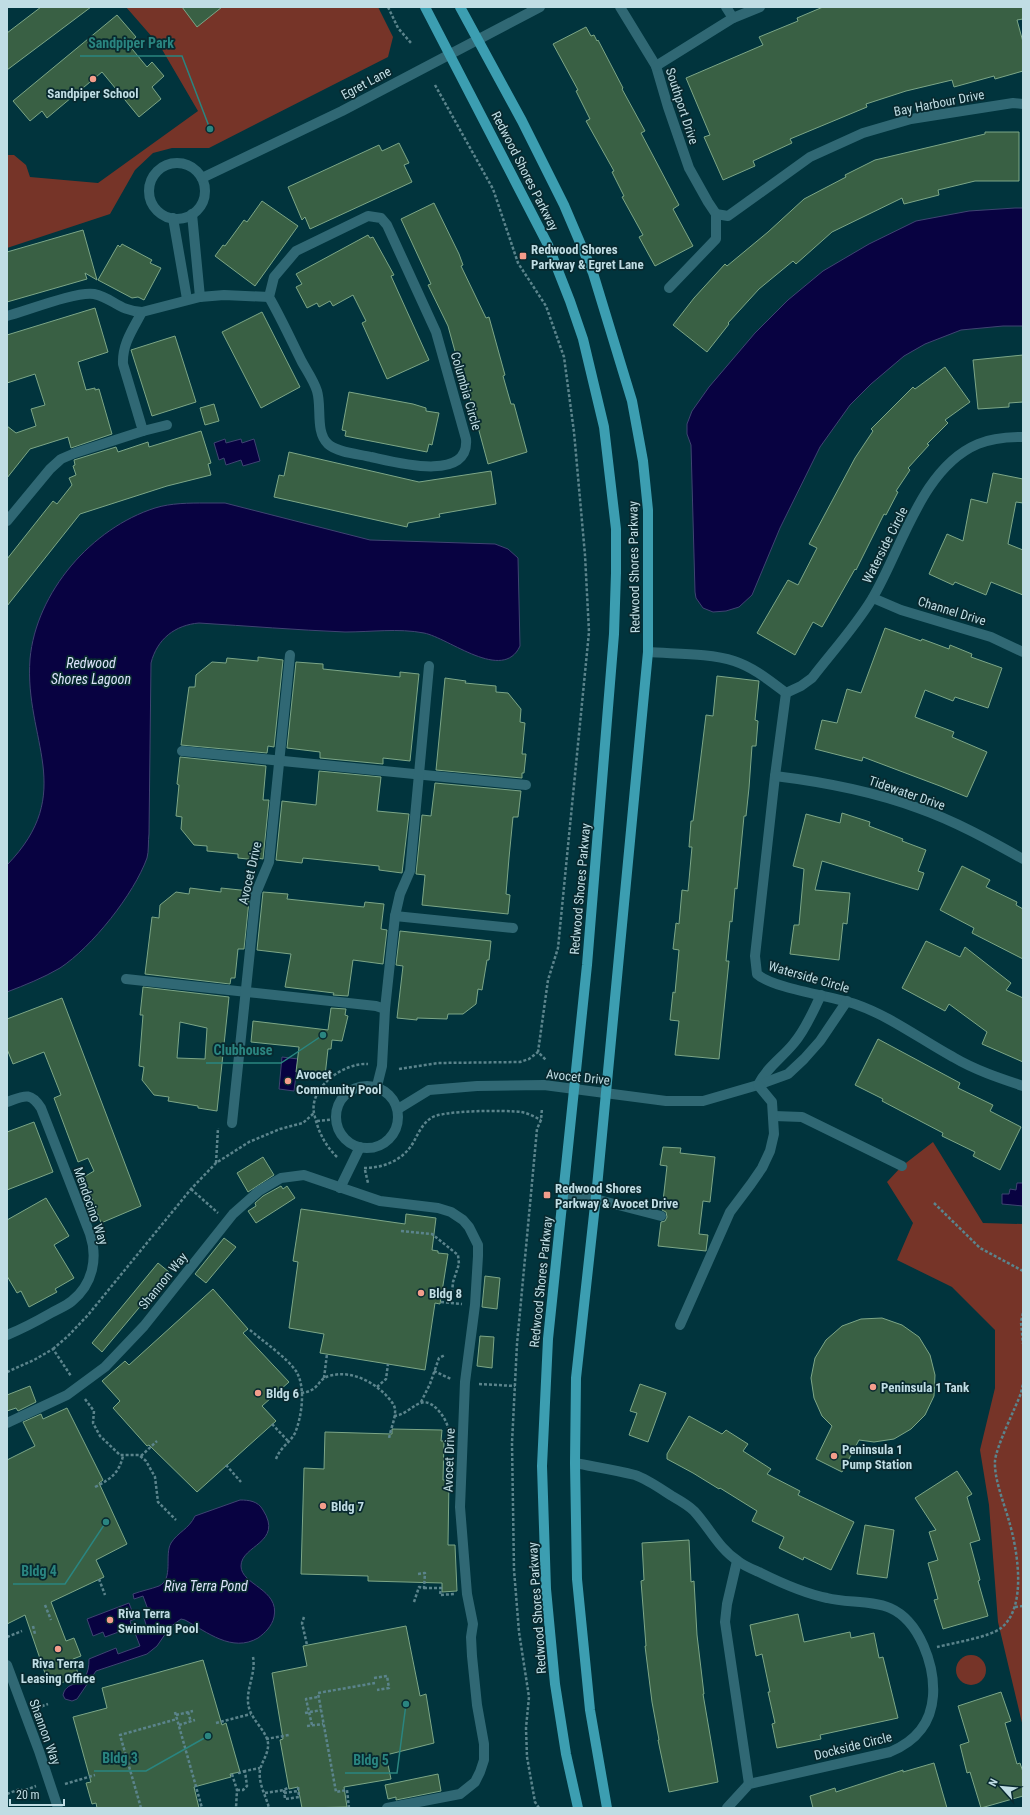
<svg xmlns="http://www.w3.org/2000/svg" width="1030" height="1815" viewBox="0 0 1030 1815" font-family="'Roboto Condensed',sans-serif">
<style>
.green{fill:#763428}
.water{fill:#080241;stroke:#3f4472}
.building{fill:#396044;stroke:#7ca687;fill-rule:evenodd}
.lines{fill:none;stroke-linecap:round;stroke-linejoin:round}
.path{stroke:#5b848c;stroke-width:2.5;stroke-dasharray:3 2;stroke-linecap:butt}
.minor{stroke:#306874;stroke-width:10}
.major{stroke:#3c9eb1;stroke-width:10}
.poi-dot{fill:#f49d8b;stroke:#08292f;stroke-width:1.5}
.labels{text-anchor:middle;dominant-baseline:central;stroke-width:3.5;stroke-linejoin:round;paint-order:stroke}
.street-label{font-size:13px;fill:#c0dde4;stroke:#08292f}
.poi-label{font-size:13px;font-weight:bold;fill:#c0dde4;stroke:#08292f;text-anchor:start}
.water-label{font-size:14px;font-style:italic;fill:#dce3fb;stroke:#08292f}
.leader{fill:none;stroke:#2a8580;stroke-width:1.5}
.callout-dot{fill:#2a8580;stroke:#08292f;stroke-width:1.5}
.callout-label{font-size:14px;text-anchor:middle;font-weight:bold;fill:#2a8580;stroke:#08292f;stroke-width:3.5;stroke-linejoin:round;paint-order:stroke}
</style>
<rect width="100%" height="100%" fill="#01343d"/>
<g class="green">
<path d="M126 7H378L393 37 388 57 209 148H172L153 153 135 170 110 214 7 248V155H14L26 165 30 177 98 183 198 111 160 46Z"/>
<path d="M933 1142 983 1223 1023 1224V1727L998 1622 989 1505 980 1450 995 1388V1330L952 1287 897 1260 913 1223 887 1182 902 1166Z"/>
<circle cx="971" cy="1670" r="15"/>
</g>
<g class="water">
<path d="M1015 208H1023V326H1003L961 330 925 344 904 356 871 384 850 405 820 447 780 528 752 595 739 607 726 611 713 612 703 608 696 598 695 592 691 445 687 434V424L692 411 709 387 755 333 788 300 823 271 869 244 916 221 969 211Z"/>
<path d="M225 439 226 443 241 439 242 443 254 439 260 461 243 466 241 460 226 465 224 458 219 460 214 443Z"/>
<path d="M206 503H225L370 540 495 544 508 549 518 558 520 646C503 683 449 638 424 633 398 628 372 632 345 632 297 630 248 626 199 623 175 625 157 639 151 663L149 834C148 841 149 851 147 858 134 894 92 947 60 968 43 978 25 985 7 992V865C78 792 24 740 30 659 36 592 92 528 155 508 171 503 189 503 206 503Z"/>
<path d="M282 1057 298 1059 294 1091 279 1089Z"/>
<path d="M1017 1183H1023V1206L1002 1204V1194H1009L1010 1189 1016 1190Z"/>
<path d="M240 1500C249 1500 258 1501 263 1510 284 1543 241 1545 241 1566 241 1585 280 1589 274 1617 272 1626 265 1633 258 1638 232 1653 207 1632 185 1620L181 1619 170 1627 157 1646 147 1654 96 1671 77 1699 72 1701 65 1699 63 1695C67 1677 89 1692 89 1659L116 1648 118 1654 140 1646 135 1633 147 1628 144 1618 150 1615 143 1596 134 1599 133 1594C141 1591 151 1589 159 1586 174 1579 164 1555 171 1543 178 1532 189 1529 195 1516Z"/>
<path d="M129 1603 135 1619 130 1621 132 1627 105 1637 103 1632 93 1636 87 1619Z"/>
</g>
<g class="building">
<path d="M41 7H91L7 70V33Z"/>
<path d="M182 7H222L197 27Z"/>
<path d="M823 7H1023V19L1017 20 1023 42V71L995 79 994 76 954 87 952 80 906 91 866 104 867 107 790 139 792 143 753 161 755 166 723 180 704 137 710 135 686 78 763 45 759 37 798 21 797 18Z"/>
<path d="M117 15 136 37 128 44 147 67 152 62 164 76 152 87 161 99 139 117 102 72 47 118 42 111 30 121 13 101Z"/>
<path d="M586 27 591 36 594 35 597 41 598 40 623 88 622 89 645 131 641 133 679 205 673 209 693 246 655 266 639 237 643 235 622 197 624 196 612 172 614 171 586 121 590 119 576 91 578 90 553 44Z"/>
<path d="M985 132H1019V181H975L938 190 939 195 904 204 902 198 832 232 796 264 793 261 759 289 728 323 729 324 707 352 673 325 694 298 725 264 727 266 768 232 804 199 846 177 845 175 875 160 985 134Z"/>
<path d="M399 143 409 163 404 165 412 182 310 229 305 217 302 220 288 187 379 145 382 151Z"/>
<path d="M262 201 298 226 255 286 215 256 223 245 225 246 244 220 247 222Z"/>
<path d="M434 203 459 254 463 265 461 266 486 318 489 317 505 375 503 376 511 404H514L527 452 488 464 462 368 458 355H456L448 326 428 285 431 284 401 219Z"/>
<path d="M83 230 97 280 85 273 87 279 7 302V252Z"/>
<path d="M368 235 370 238 373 237 394 275 391 276 429 360 387 379 362 323 366 321 353 295 333 306 330 301 319 307 317 303 307 308 296 287 302 284 296 274Z"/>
<path d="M122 244 152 260 150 263 161 268 144 300 138 297 132 298 98 280 118 245 120 247Z"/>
<path d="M95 308 108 352 78 362 86 390 95 388V390L99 389 112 434 71 448 68 437 30 449 7 478V426L16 433 36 426 31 409 45 405 35 374 7 383V335Z"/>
<path d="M262 312 300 387 261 408 222 332Z"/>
<path d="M175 336 196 402 152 416 131 350Z"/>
<path d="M1023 355V402L1009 403V407L978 409 973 360Z"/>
<path d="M945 367 970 402 945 420 948 423 927 444 929 445 908 468 910 470 896 491 898 492 886 515 884 514 856 570 855 569 822 627 813 622 795 655 757 633 788 580 798 585 817 548 809 544 855 458 873 431 871 429 913 387 915 389Z"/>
<path d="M349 392 413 404 426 408V411L439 413 432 445 429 444 427 452 345 436 346 431 342 430Z"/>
<path d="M214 404 219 421 205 425 200 408Z"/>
<path d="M201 431 211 463 208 464 211 475 167 486 80 514 7 606V559L53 501 57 504 72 485 69 478 76 475 73 466 75 465 74 460 116 447 118 452 148 442 149 447Z"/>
<path d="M289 452 419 482 491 471 496 504 439 514 440 517 408 523 407 527 274 497 279 475 284 476Z"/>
<path d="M993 473 1023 479V503L1016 502 1008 544 1023 550V595L991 582 986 595 955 582 953 585 929 574 947 534 963 541 971 499 987 503Z"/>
<path d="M885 628 921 641 922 639 949 649 950 645 972 654 971 657 1002 668 988 708 955 697 953 701 925 690 915 717 954 732 952 737 987 752 967 797 940 786 863 757 862 761 815 749 822 720 837 723 847 689 861 693Z"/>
<path d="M258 657 283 660 274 747 268 746 267 753 181 745 189 687H195L196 675 212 662 226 663 227 658 258 661Z"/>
<path d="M296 662 323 664V669L400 677V672L419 674 410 761 383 758V764L320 758V752L287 748Z"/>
<path d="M717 676 759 681 755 720 758 721 756 746H752L749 788 746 816H744L737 889 735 888 732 922 730 921 726 961H729L719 1059 675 1055 679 1021 670 1020 673 992 675 993 679 950 673 949 676 923 679 924 682 890 688 891 692 847H689L691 821H693L706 715 713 716Z"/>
<path d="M445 678 466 681 465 683 496 686V692L508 693 521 709 520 722 525 723 522 754H526L524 773H522V778L436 770Z"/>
<path d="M180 757 266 766 263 800H269L263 859 257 858V860L238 858V854L207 851V846L194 845 181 829 182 817 176 816 179 785 177 784Z"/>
<path d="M319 771 381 777 377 811 409 814 402 873 379 870V866L303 858 302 863 276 860 282 801 316 805Z"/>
<path d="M435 783 521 791 518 817H513L509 858 506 894 510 895 508 914 422 905 425 875 416 874 422 815 431 816Z"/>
<path d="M842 813 870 822 869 826 903 839 902 841 926 850 918 871 924 873 918 890 822 861 815 890 850 893 847 924 843 923 839 960 790 954 794 925H799L804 869 793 866 806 814 840 823Z"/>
<path d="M962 866 990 880 986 887 1017 902 1016 905 1023 909V959L972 933 974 928 940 910Z"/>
<path d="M190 888 221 892V888L250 891 244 949H238L235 978H231L230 984 145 974 152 917 159 918 160 905 176 892 189 894Z"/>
<path d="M263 892 288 894 287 899 364 907 365 902 384 904 381 929 387 930 383 964 353 960 348 996 333 995 334 993 285 987 291 954 257 950Z"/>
<path d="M400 931 491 941 489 960H487L482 990 478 989 476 1004 463 1014H448L447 1019 417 1018V1020L397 1018 403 966 396 965Z"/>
<path d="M926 941 960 957 965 947 1011 983 1006 990 1023 998V1062L982 1044 987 1032 949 1004 945 1011 902 988Z"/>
<path d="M143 987 229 997 217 1111 198 1108V1106L168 1101 169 1097 154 1095 142 1080 144 1067 139 1066 143 1015H140ZM180 1022 207 1028 205 1059 177 1058Z"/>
<path d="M62 998 141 1206 101 1223 84 1177 94 1171 88 1158 78 1162 54 1098 61 1095 44 1052 13 1064 7 1049V1019Z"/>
<path d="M331 1008 346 1009 345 1015 348 1016 342 1041 332 1040 331 1049H328L325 1076 296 1072 299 1047 251 1042 253 1021 328 1030Z"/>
<path d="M878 1039 960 1083 958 1088 993 1105 990 1111 1021 1127 1000 1170 973 1156 975 1152 942 1136 943 1133 882 1101 883 1099 855 1085Z"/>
<path d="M34 1122 53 1172 7 1190V1132Z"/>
<path d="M663 1147 681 1148 680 1153 715 1157 710 1202 703 1201 699 1234 708 1235 706 1251 658 1246 661 1222 665 1221 667 1217 666 1212 662 1210 667 1166 660 1165Z"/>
<path d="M263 1157 274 1175 248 1192 237 1173Z"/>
<path d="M281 1186 283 1189 287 1186 295 1198 256 1223 248 1211 256 1206 255 1203 263 1196Z"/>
<path d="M46 1198 69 1236 54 1245 74 1278 55 1289 57 1292 29 1307 21 1291 17 1293 7 1276V1220Z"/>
<path d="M301 1209 405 1224 406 1214 436 1218 432 1250 438 1251V1253L448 1254 440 1304 435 1303 425 1370 320 1353 324 1334 289 1328 298 1262 293 1261Z"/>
<path d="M224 1238 236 1247 206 1283 195 1274Z"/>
<path d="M158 1263 169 1272 102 1352 92 1343Z"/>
<path d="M485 1276 500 1278 497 1309 482 1307Z"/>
<path d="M213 1289 248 1329 243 1333 289 1382 262 1406 276 1421 197 1492 149 1445 147 1446 113 1408 120 1401 102 1381 125 1361 129 1365Z"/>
<path d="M882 1318 902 1325 919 1337 930 1355 935 1375 934 1396 925 1415 911 1429 894 1439 874 1442 859 1440 842 1472 816 1459 832 1426 822 1416 814 1398 811 1378 815 1358 826 1340 842 1326 861 1319Z"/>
<path d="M480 1336 494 1337 492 1368 477 1366Z"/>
<path d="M640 1384 666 1393 648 1442 629 1435 637 1413 630 1411Z"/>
<path d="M30 1386 36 1402 18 1411 16 1408 7 1411V1395Z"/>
<path d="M67 1408 103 1480 99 1483 127 1544 96 1560 104 1577 51 1602 66 1641 74 1638 81 1656 73 1659 79 1676 56 1685 54 1680 48 1682 25 1615 7 1624V1460L35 1446 23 1422 41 1414 43 1419Z"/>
<path d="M689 1416 722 1434 726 1430 748 1444 743 1451 771 1469 767 1474 800 1491 798 1495 854 1522 831 1570 804 1557 803 1560 779 1548 784 1537 752 1521 757 1511 720 1488 719 1489 693 1473 667 1459V1454Z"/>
<path d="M392 1429 442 1430 441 1441H444L443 1480H449L448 1545H455L457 1591 442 1592V1583L368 1581V1576L301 1574 304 1468 324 1469 325 1432 392 1434Z"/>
<path d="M957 1471 972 1494 967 1497 980 1540 970 1543 980 1580 978 1581 988 1616 943 1629 934 1600 938 1599 928 1563 938 1560 929 1532 936 1530 915 1498Z"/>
<path d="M865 1525 894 1530 887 1578 857 1574Z"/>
<path d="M689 1540 691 1582 694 1581 697 1635 704 1694H703L718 1782 669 1792 658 1740H659L652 1702 645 1646H646L641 1581 644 1580 642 1543Z"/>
<path d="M798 1614 804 1642 850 1632 851 1638 874 1633 879 1658 883 1657 898 1718 820 1735 821 1739 777 1748 772 1724 775 1723 768 1692H770L762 1654 756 1656 750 1625Z"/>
<path d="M406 1626 420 1696 426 1694 434 1743 386 1755 391 1779 344 1787 347 1807 302 1808 298 1787 289 1789 280 1740 283 1739 272 1673 307 1666 303 1646Z"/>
<path d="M203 1660 222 1725 226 1723 240 1772 230 1774 231 1777 194 1787 199 1808H97L96 1803 92 1804 86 1783 91 1782 73 1717 107 1708 102 1688Z"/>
<path d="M1001 1692 1011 1721 1005 1723 1017 1764 1020 1763 1023 1772V1796L981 1808 970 1772 967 1773 960 1745 969 1742 958 1706Z"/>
<path d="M934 1763 947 1808H813L810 1796 835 1788 836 1792 903 1770V1772Z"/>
<path d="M438 1774 441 1791 396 1800V1797L388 1799 385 1785Z"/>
</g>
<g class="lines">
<g class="path">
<path d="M388 7 398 28 411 43"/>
<path d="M435 85 493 189 518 263 546 306 564 357 574 432 585 555 589 632 558 948 548 980 538 1052 546 1060"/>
<path d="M399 1069 438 1063 520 1062 529 1059 538 1052"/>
<path d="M317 1121 336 1119"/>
<path d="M337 1157C324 1144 318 1131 314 1113 309 1087 345 1062 368 1064"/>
<path d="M216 1163 218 1128"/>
<path d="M364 1168C384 1168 403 1160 413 1143 418 1134 422 1124 431 1118 442 1110 506 1110 521 1112 528 1113 535 1117 541 1120"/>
<path d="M365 1170 368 1183"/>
<path d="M191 1189 218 1213"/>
<path d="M934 1203 980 1248 1023 1271"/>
<path d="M401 1231 432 1234 458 1255 459 1264 453 1282 451 1303"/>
<path d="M441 1302 462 1304"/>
<path d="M1023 1313 1021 1322 1023 1344"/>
<path d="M250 1330C263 1341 287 1358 296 1371 306 1387 302 1416 295 1433 290 1443 281 1446 276 1459"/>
<path d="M53 1349 68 1336 88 1315 191 1189 216 1163 249 1142 280 1129 303 1123 314 1113"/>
<path d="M434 1371 451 1379"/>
<path d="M7 1372 34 1360 53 1349 71 1376"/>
<path d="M324 1378 327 1354"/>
<path d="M479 1384 515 1386"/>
<path d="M377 1387 386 1379 388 1364"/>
<path d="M301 1393C320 1391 317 1379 329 1376 350 1370 370 1380 385 1394 389 1399 394 1403 395 1409 396 1418 390 1430 389 1439"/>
<path d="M85 1399 94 1411 93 1423 100 1436 120 1455H139L146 1461 155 1477 158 1502 176 1520"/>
<path d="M421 1402 430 1384 439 1358 445 1355"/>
<path d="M394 1416C411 1415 420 1391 437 1409 442 1414 447 1422 448 1428"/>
<path d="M272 1424 288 1441"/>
<path d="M141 1456 157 1441"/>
<path d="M226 1465 241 1482"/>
<path d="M95 1487C111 1479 119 1473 123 1456"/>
<path d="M99 1579 105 1595"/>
<path d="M424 1588H441L440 1595 455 1594"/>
<path d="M414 1602 419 1587 424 1588 425 1573 418 1574"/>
<path d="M45 1605 51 1620"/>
<path d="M1015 1607 1023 1606"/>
<path d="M304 1617 302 1623 307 1645"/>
<path d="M33 1626 35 1634"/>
<path d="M7 1637 22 1631"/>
<path d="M937 1647C953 1643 990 1637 1001 1628 1028 1607 1017 1548 1009 1521 1004 1503 994 1479 995 1461 996 1447 1015 1409 1021 1393L1023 1384"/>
<path d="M253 1657C256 1672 247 1687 248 1702 249 1719 266 1729 268 1743 269 1753 262 1761 260 1770 258 1783 266 1796 269 1808"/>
<path d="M374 1678 387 1676 389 1688 377 1690"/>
<path d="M37 1708 48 1704"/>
<path d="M175 1712 202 1808"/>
<path d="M188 1712 191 1722"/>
<path d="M305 1713 321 1710"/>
<path d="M176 1715 193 1711"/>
<path d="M216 1723 251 1714"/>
<path d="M179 1725 195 1720"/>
<path d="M312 1725 306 1699 318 1697"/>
<path d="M307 1726 323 1724"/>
<path d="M266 1739 289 1735"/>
<path d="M239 1772V1773L245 1771"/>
<path d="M232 1774 237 1790 236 1808"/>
<path d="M65 1784 95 1775"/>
<path d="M237 1790H243L247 1786 245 1771 260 1768"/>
<path d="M284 1790 285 1799 299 1797 298 1787"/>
<path d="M265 1793 284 1790 289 1787"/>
<path d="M284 1793 298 1791"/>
<path d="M7 1794 20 1789 23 1791 36 1786"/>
<path d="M141 1808 120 1735 177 1719"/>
<path d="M349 1808 347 1790 336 1792 318 1693 375 1683"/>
<path d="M539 1808 535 1802 527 1757 526 1728 529 1697 519 1632 514 1570 512 1443 517 1344 537 1129 541 1120 542 1108"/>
</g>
<g class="minor">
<path d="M620 7 656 66 668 107 689 168 708 202 716 214"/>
<path d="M726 7 733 18"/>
<path d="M656 66 733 18 760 7"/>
<circle cx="177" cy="191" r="28"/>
<path d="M202 178 342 111 540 7"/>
<path d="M192 214 200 297"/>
<path d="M716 214 728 216 810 157 863 133 911 119 1013 103 1023 104"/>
<path d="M368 216 381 218 387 225 436 332 466 439C470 483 394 462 371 457 359 454 338 453 328 444 315 432 322 407 317 391 314 381 307 371 302 362 291 340 281 318 269 297L274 277 296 251Z"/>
<path d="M173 218 187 299"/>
<path d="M669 288 716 239V214"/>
<path d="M7 316C26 311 77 291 94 294 113 298 119 311 142 312"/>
<path d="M143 431 167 425"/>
<path d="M7 521 50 469 61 459 75 453 143 431 123 364C122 344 133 329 142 312L200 297 224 295 269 297"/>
<path d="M873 598 901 610 991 637 1023 652"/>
<path d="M648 652C674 654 710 653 734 661 753 667 770 681 786 693L801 686 812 678C832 652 855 627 872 599 902 549 921 468 978 444 992 438 1008 437 1023 437"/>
<path d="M786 693 775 776 755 956 757 974C772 988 831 996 855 1004 890 1016 920 1039 953 1057 975 1070 999 1078 1023 1086"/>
<path d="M182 751 526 785"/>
<path d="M775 776C824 782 872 791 918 808 955 821 989 840 1023 859"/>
<path d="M395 916 513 928"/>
<path d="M126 979 376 1006 385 1009"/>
<path d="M758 1085C767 1067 782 1058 794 1043 806 1029 813 1011 821 995"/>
<circle cx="367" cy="1117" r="31"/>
<path d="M377 1086 382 1066 385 1009 395 916 400 894 410 871 429 666"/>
<path d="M7 1102C24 1096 30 1091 41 1108L90 1234C98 1258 93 1284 72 1301 66 1306 58 1309 51 1313 37 1321 22 1329 7 1335"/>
<path d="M398 1109 429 1090 477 1086 544 1085 666 1101H703L758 1085 788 1074 804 1059 820 1041 847 1001"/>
<path d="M774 1116 802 1117 902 1166"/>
<path d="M232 1123 256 893 269 862 290 655"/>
<path d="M340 1188 360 1147"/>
<path d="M563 1193 595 1199 661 1216"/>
<path d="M680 1325 730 1212 751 1184 762 1168 770 1151 774 1134 772 1102 758 1085"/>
<path d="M7 1423 67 1395 105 1367 144 1326 233 1214 259 1191 281 1178 304 1175 380 1201 438 1208 451 1212 463 1220 469 1227 478 1245V1256L475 1305 465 1382 460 1507 467 1594 473 1624 471 1637 472 1656 477 1705 484 1744V1760L480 1772 475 1782 460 1794 387 1808"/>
<path d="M575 1463C595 1467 615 1470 635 1475 647 1479 661 1489 672 1496 679 1500 688 1505 694 1511 709 1527 719 1549 738 1561 744 1566 752 1569 759 1572 781 1583 803 1593 827 1598 846 1603 872 1600 890 1608 920 1621 935 1666 933 1696 931 1724 914 1742 890 1752L749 1784 727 1808"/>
<path d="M737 1561 727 1604 725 1622 749 1784"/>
<path d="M7 1665 39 1751 58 1808"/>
</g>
<g class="major">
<path d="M425 7 548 245 570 301 583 339 604 427 616 529V573L614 634 587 965 548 1339 542 1466 546 1589 555 1684 566 1754 578 1808"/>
<path d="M460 7 522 121 564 205 593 273 632 401 643 461 648 510V652L597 1187 576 1378 575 1463 577 1579 590 1710 607 1808"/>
</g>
</g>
<g class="poi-dot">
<circle cx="93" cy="79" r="4"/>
<rect x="519" y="252" width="8" height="8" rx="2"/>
<circle cx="288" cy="1081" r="4"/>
<rect x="543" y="1191" width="8" height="8" rx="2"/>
<circle cx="421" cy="1293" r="4"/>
<circle cx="873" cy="1387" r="4"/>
<circle cx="258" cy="1393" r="4"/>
<circle cx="834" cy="1456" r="4"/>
<circle cx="323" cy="1506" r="4"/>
<circle cx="110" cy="1620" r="4"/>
<circle cx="58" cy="1649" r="4"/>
</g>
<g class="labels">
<g class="street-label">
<text transform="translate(366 83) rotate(-28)">Egret Lane</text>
<text transform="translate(939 103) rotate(-11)">Bay Harbour Drive</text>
<text transform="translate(682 106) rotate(72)">Southport Drive</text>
<text transform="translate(525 171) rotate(63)">Redwood Shores Parkway</text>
<text transform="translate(466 391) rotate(74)">Columbia Circle</text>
<text transform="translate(885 545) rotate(-63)">Waterside Circle</text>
<text transform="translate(634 567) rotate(-91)">Redwood Shores Parkway</text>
<text transform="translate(952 611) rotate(17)">Channel Drive</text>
<text transform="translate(907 793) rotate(19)">Tidewater Drive</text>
<text transform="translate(250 873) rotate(-77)">Avocet Drive</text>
<text transform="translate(580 889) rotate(-85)">Redwood Shores Parkway</text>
<text transform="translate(809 977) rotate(16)">Waterside Circle</text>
<text transform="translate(578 1077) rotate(6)">Avocet Drive</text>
<text transform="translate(91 1206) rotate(71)">Mendocino Way</text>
<text transform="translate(163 1281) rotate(-51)">Shannon Way</text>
<text transform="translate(541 1282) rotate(-84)">Redwood Shores Parkway</text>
<text transform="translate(449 1460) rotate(-88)">Avocet Drive</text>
<text transform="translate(537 1608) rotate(-94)">Redwood Shores Parkway</text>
<text transform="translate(45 1732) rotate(70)">Shannon Way</text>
<text transform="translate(853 1746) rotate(-14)">Dockside Circle</text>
</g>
<g class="poi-label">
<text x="93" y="93" text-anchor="middle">Sandpiper School</text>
<text x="531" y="249">Redwood Shores<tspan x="531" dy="15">Parkway &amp; Egret Lane</tspan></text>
<text x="296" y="1074">Avocet<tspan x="296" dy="15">Community Pool</tspan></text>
<text x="555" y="1188">Redwood Shores<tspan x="555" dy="15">Parkway &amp; Avocet Drive</tspan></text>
<text x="429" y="1293">Bldg 8</text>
<text x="881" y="1387">Peninsula 1 Tank</text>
<text x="266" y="1393">Bldg 6</text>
<text x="842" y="1449">Peninsula 1<tspan x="842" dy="15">Pump Station</tspan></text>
<text x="331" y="1506">Bldg 7</text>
<text x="118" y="1613">Riva Terra<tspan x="118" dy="15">Swimming Pool</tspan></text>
<text x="58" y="1663" text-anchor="middle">Riva Terra<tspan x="58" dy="15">Leasing Office</tspan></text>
</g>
<g class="water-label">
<text x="91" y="663">Redwood<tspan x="91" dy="16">Shores Lagoon</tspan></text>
<text x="206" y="1586">Riva Terra Pond</text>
</g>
</g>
<path class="leader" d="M210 129L182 56H80M323 1035L281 1063H206M106 1522L65 1584H13M208 1736L146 1771H94M406 1704L397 1773H345"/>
<g class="callout-dot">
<circle cx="210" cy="129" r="4"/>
<circle cx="323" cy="1035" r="4"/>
<circle cx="106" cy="1522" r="4"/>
<circle cx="208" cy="1736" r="4"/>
<circle cx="406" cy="1704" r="4"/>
</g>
<g class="callout-label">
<text x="131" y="48">Sandpiper Park</text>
<text x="243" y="1055">Clubhouse</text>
<text x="39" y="1576">Bldg 4</text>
<text x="120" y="1763">Bldg 3</text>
<text x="371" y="1765">Bldg 5</text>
</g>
<rect width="1030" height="1815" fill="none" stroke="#c0dde4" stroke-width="16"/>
<g transform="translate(1002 1787) rotate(297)" stroke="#08292f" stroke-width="3" paint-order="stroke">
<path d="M0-3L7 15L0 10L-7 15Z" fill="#c0dde4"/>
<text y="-6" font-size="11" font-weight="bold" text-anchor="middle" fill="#c0dde4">N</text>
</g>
<path d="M10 1799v6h54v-6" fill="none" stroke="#c0dde4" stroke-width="2"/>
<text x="16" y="1799" font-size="12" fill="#c0dde4" stroke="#08292f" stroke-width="3" paint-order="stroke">20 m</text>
</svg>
